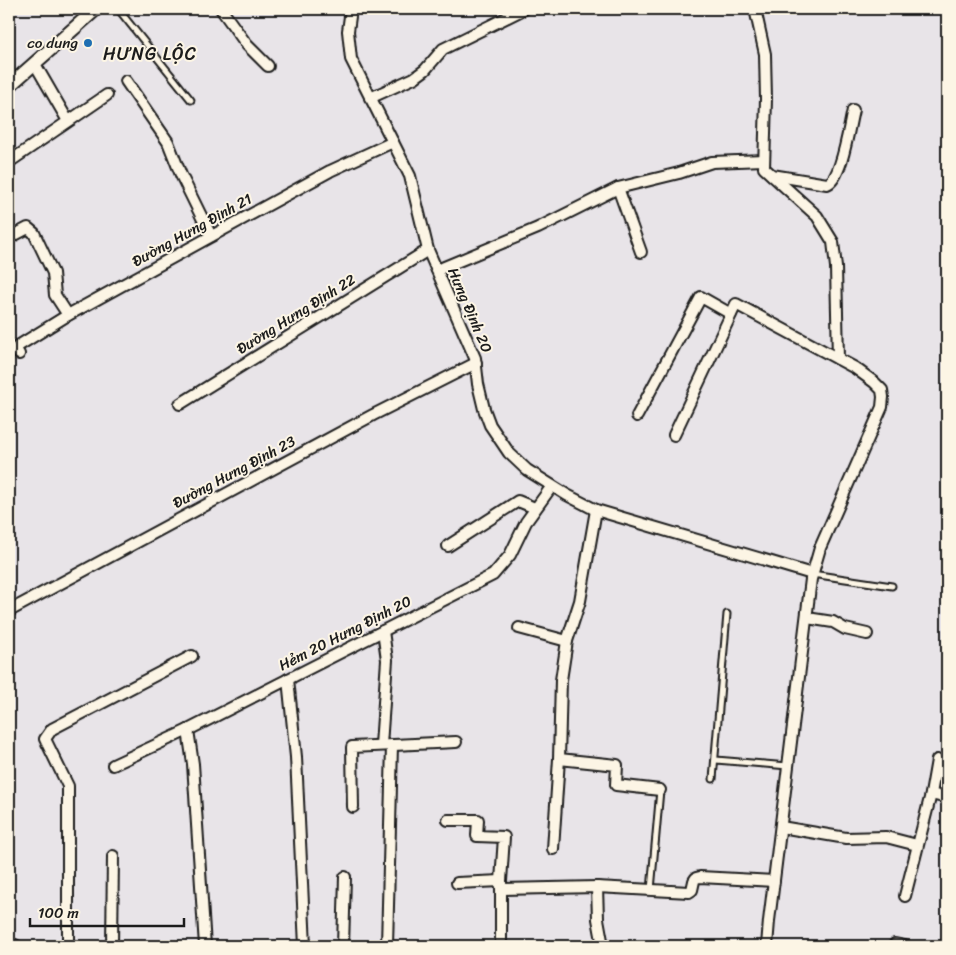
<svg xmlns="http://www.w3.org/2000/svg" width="956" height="955" viewBox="0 0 956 955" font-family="Sriracha,sans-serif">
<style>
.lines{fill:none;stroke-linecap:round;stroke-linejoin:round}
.service-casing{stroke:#1c1c1c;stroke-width:9}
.minor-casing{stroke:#1c1c1c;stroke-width:14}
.tertiary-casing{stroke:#1c1c1c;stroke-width:16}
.service{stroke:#fcf5e5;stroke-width:5}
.minor{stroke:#fcf5e5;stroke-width:10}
.tertiary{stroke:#fcf5e5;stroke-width:12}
.poi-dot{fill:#1f6fb2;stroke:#fcf5e5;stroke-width:2}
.labels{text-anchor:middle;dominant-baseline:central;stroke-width:4;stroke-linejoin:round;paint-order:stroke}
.poi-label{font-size:15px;fill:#1c1c1c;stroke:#fcf5e5;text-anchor:end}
.street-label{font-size:15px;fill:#1c1c1c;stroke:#fcf5e5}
.quarter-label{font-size:18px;letter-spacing:1px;fill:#1c1c1c;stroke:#fcf5e5}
</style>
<rect width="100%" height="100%" fill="#e8e4e8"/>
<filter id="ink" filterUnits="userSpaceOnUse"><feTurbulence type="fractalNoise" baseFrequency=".02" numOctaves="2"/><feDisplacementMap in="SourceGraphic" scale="10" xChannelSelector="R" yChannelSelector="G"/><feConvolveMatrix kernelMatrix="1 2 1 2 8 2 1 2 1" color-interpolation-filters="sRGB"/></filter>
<g filter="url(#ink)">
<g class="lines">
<g class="service-casing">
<g id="service">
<path d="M118 9 191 100"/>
<path d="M812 574 892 586"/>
<path d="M716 760 788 766"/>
<path d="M713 779 727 614"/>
<path d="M651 890 660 790"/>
</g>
</g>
<g class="minor-casing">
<g id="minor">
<path d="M221 9 247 45 268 66"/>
<path d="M351 9 348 31 351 59 410 176 428 250 475 358 478 384 484 409 490 425 509 453 527 470 567 495 596 510 812 574"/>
<path d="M755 9 765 54 766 99 764 168 817 216 833 242 836 267 838 359"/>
<path d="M35 64 68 121"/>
<path d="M126 81 168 142 181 175 211 236"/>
<path d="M370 98 414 78 425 70 443 49 524 9"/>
<path d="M9 162 107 95"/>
<path d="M772 175 827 184C842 179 849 126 853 110"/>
<path d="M618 188 641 252"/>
<path d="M9 238 28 228 34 233 53 273 55 295 68 315"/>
<path d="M437 270 538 228 618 188 679 173 712 162 764 160"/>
<path d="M19 354 16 349 18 346 68 315 330 171 393 142"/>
<path d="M180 404 428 250"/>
<path d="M637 416 701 297 731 314"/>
<path d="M674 435 736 304 855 368 874 382 882 390 883 397 882 407 820 548 811 579 769 921 767 946"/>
<path d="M448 546 518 501 535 508"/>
<path d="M9 611 373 415 476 363"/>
<path d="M807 618 833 622 845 629 867 634"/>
<path d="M519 628 567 641"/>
<path d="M288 679 296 757 305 946"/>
<path d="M188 730 193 764 205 946"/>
<path d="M381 745 387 660 383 631"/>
<path d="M559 759 617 765 616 785 660 790"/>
<path d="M113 765 188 730 493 575 510 555 526 522 552 486"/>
<path d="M931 794 947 798"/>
<path d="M353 807 352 747 456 742"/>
<path d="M448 820H478L477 836 504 837 501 881V946"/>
<path d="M781 827 846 838 886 837 917 845"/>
<path d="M553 849 559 759 561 680 567 641 580 601 596 510"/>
<path d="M457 883 501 881"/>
<path d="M597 887 598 919 603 946"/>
<path d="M501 889 597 887 689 892 692 890 694 881 696 878 700 877 774 881"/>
<path d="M905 896 931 794 937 760"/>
<path d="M68 946V786L45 739 52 729 192 656"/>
<path d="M112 946 113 856"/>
<path d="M343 946 345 877"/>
<path d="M387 946 392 745"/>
<path d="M894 946 895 944 905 946"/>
</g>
</g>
<g class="tertiary-casing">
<g id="tertiary">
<path d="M9 86 96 9"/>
<path d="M9 944 15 946"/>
</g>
</g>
<use href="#service" class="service"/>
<use href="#minor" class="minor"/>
<use href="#tertiary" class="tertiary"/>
</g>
</g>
<circle class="poi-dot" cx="88" cy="43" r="5"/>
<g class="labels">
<g class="poi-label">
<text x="78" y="43">co dung</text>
</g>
<g class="street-label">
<text transform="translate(192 230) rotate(-29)">Đường Hưng Định 21</text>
<text transform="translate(470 310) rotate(67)">Hưng Định 20</text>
<text transform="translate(296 314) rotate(-32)">Đường Hưng Định 22</text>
<text transform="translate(234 472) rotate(-28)">Đường Hưng Định 23</text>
<text transform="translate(345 633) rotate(-27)">Hẻm 20 Hưng Định 20</text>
</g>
<g class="quarter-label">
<text x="150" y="54">HƯNG LỘC</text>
</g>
</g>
<rect width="956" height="955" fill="none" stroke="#fcf5e5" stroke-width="30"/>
<rect x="15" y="15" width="926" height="925" fill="none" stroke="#1c1c1c" stroke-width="2" filter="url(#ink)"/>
<path d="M30 918v8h154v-8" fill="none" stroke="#1c1c1c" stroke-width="2.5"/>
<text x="38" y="918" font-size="15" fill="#1c1c1c" stroke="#fcf5e5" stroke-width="4" paint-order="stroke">100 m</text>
</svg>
